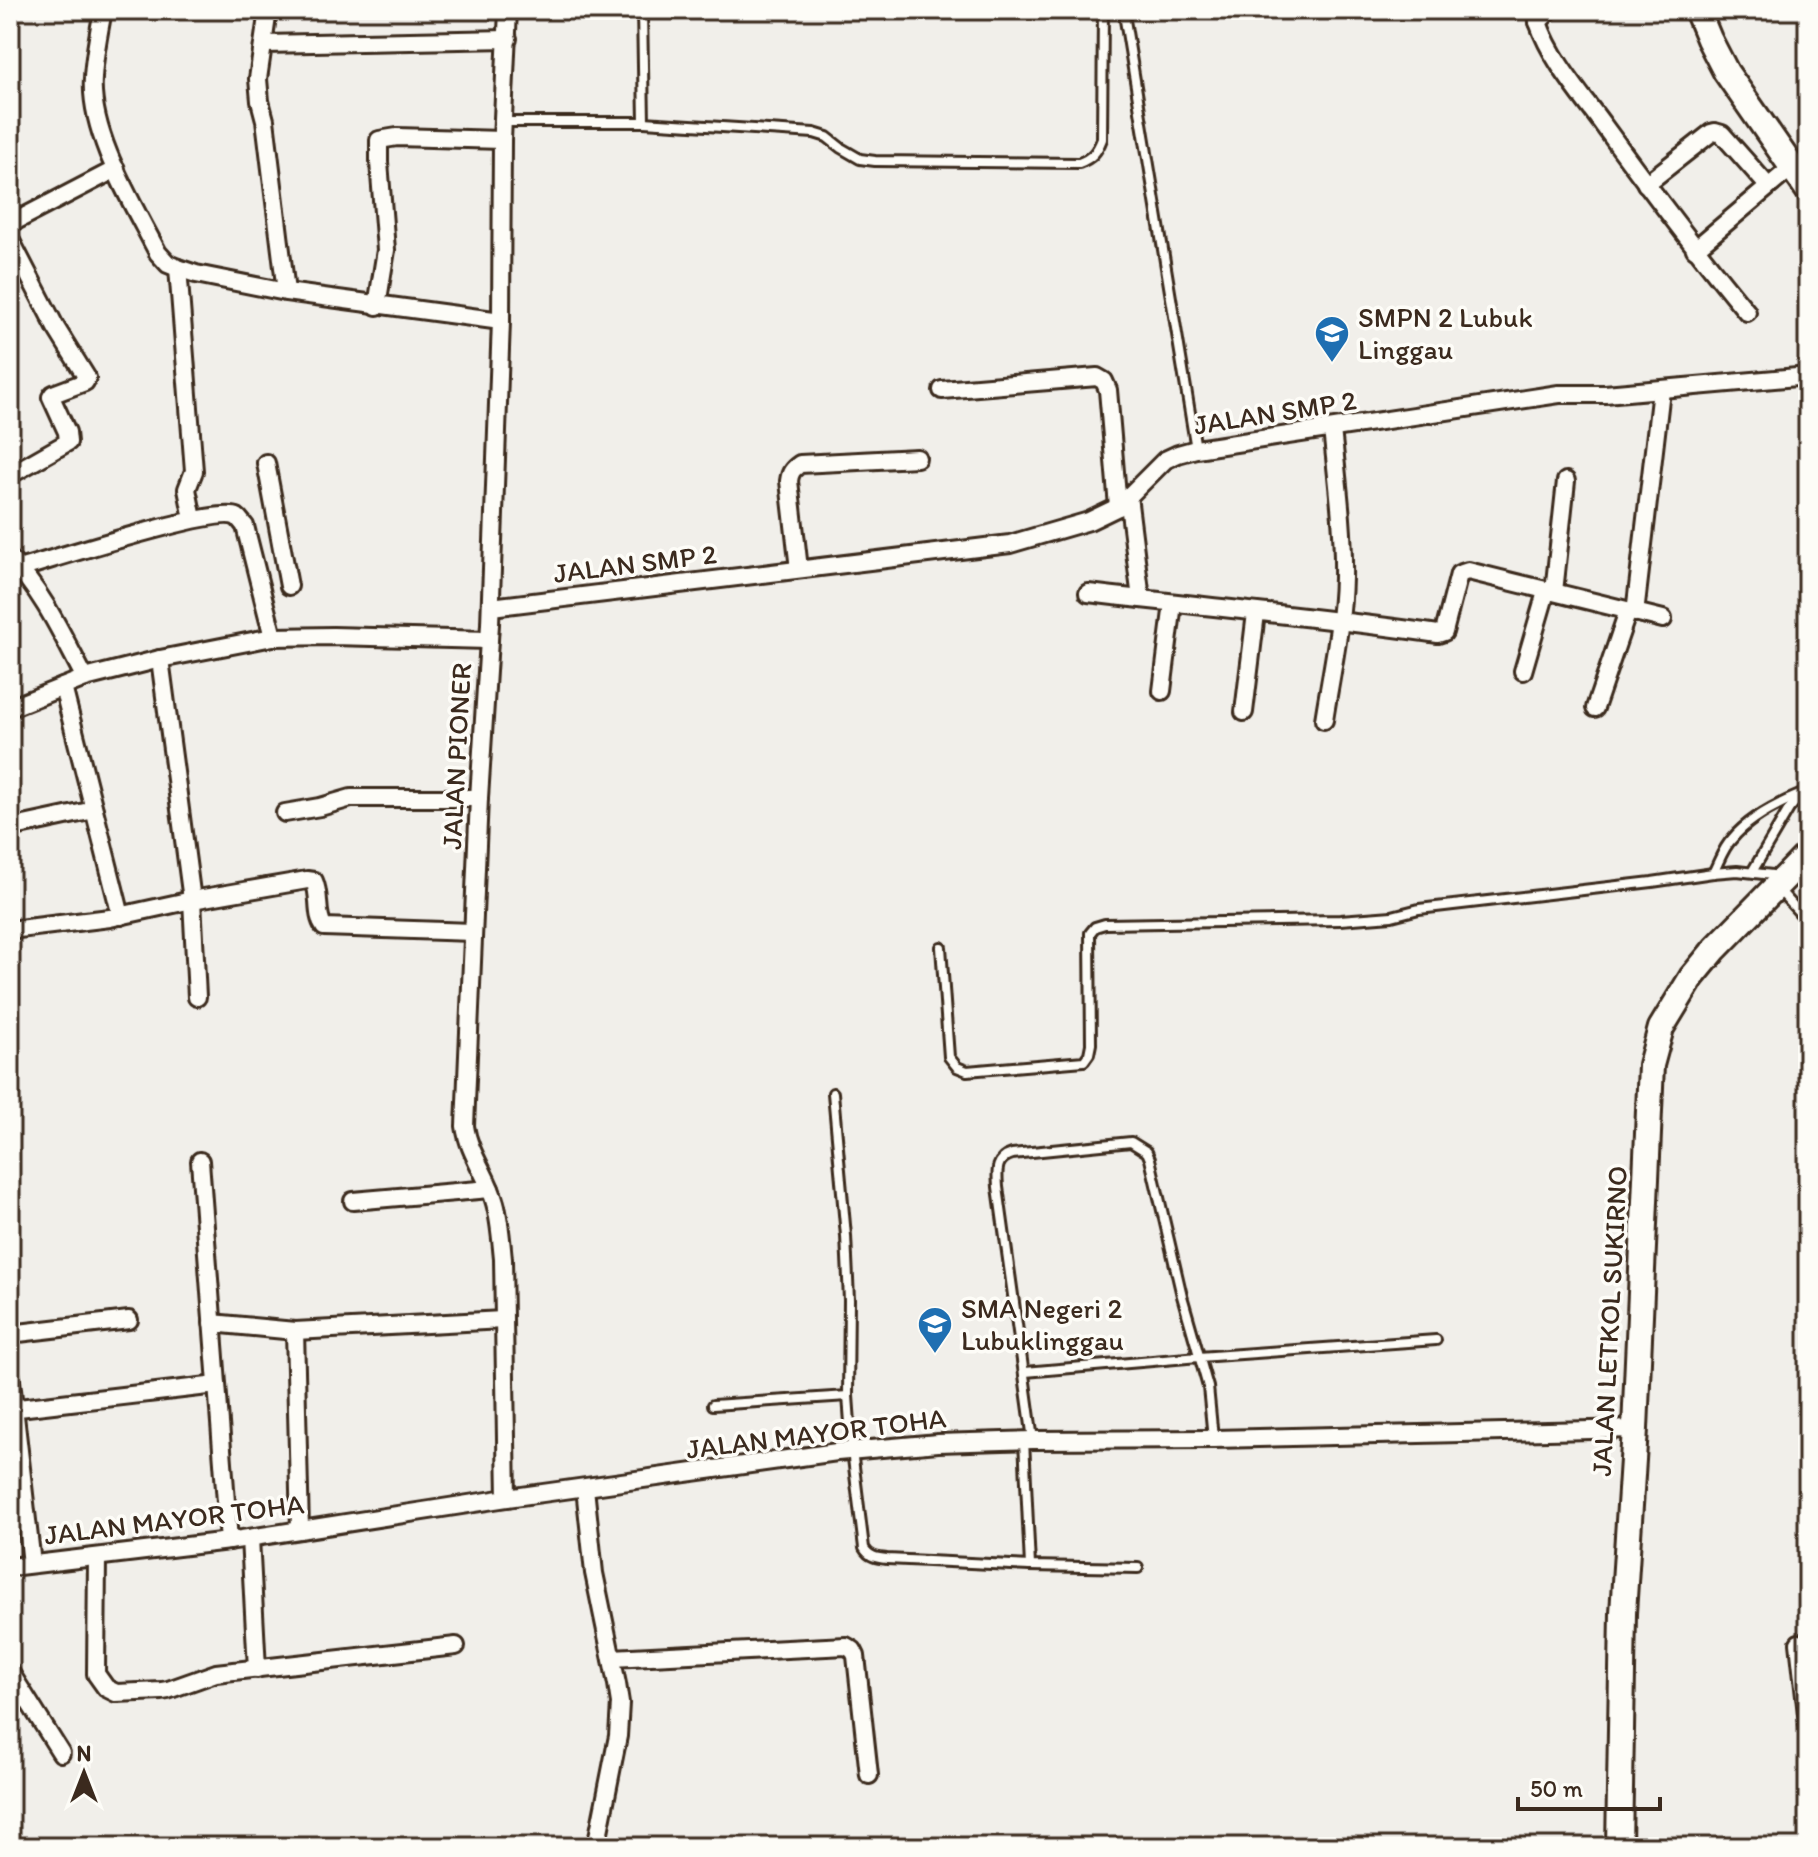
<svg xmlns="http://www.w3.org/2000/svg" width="1818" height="1857" viewBox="0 0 1818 1857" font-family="Itim,sans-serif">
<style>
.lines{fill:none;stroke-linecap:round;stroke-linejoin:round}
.service-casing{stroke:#3b2a1e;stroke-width:14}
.minor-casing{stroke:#3b2a1e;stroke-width:22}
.secondary-casing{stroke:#3b2a1e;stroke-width:30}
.service{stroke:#fdfcf7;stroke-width:8}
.minor{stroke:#fdfcf7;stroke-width:16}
.secondary{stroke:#fdfcf7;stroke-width:24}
.labels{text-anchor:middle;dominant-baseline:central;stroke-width:7;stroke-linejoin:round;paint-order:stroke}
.poi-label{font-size:28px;fill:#3b2a1e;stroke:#fdfcf7;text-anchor:start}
.street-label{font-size:28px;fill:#3b2a1e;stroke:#fdfcf7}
</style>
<rect width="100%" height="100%" fill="#f1efea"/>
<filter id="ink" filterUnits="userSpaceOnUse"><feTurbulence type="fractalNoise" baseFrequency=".0125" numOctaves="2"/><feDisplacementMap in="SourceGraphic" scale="16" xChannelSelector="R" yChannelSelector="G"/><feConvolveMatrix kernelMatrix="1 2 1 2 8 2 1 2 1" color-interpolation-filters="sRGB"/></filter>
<g filter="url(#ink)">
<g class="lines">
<g class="service-casing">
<g id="service">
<path d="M642 10 644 122 814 133 827 137 841 148 860 159 875 161 1079 163C1092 158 1097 152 1102 139L1103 10"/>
<path d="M1125 20 1196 449"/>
<path d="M503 122H644"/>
<path d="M1752 872 1789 809 1808 787"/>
<path d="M1713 873C1719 862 1723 848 1732 839 1749 818 1777 804 1802 794"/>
<path d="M1779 890 1808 922"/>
<path d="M941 947 949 1057 957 1067 967 1071 1084 1061 1089 1054 1091 1044 1090 933 1095 927 1105 924 1340 920 1392 916 1419 909 1652 882 1713 873 1737 871 1781 876"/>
<path d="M1808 1057C1806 1064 1803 1074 1808 1081"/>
<path d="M833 1093 846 1236 849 1300 848 1396 852 1450 864 1548C869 1557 877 1558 887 1559L1030 1566 1138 1568"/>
<path d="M1025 1372 1199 1357 1436 1340"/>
<path d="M713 1405 848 1396"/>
<path d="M1024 1440 1030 1566"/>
<path d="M1033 1440 998 1187C997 1172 995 1159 1012 1154L1131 1142 1147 1152 1150 1159 1182 1296 1208 1387 1213 1438"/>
</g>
</g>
<g class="minor-casing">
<g id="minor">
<path d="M103 10C99 32 94 56 93 78 89 134 133 204 158 253L168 264 178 268 196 274 286 292 501 321"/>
<path d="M268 10 258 79 260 101 265 120 286 292"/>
<path d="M1537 10 1538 22 1550 10"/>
<path d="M1538 22C1551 60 1580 93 1604 126 1650 189 1697 252 1747 312"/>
<path d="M264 44 508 39"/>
<path d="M1646 184 1711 133 1715 132 1722 134 1768 186"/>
<path d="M10 224 116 169"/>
<path d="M10 239 56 328 87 378 85 382 53 394 51 397 67 432 68 442 10 475"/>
<path d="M1695 249 1792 167"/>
<path d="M178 268 194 471 187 489 193 519"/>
<path d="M377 306 386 250 379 162V140L397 137 502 140"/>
<path d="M942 390 1097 377 1104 381 1108 390 1118 507"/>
<path d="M266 463 289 586"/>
<path d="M1128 496 1141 599"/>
<path d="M10 559C44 593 63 637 85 678"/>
<path d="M19 569C50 560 217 506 237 517 240 519 242 523 245 526L273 637"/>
<path d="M799 569 789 481C790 472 793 469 800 464L917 458"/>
<path d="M1554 592 1566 481"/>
<path d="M1088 593C1205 607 1322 617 1438 634L1444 632 1459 574 1468 571 1663 619"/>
<path d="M491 607 1010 544 1089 521 1118 507 1165 460 1178 454 1196 449 1559 394H1605L1808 376"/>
<path d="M1635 613 1661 390"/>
<path d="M160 659 192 900 197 997"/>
<path d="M1523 671 1546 592"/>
<path d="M63 687 121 916"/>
<path d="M1162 691 1173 603"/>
<path d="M10 708 85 678 160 659 273 637 333 636 489 640"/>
<path d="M1595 708 1628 611"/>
<path d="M1244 712 1256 613"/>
<path d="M1324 720C1331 674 1342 626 1343 578 1344 529 1337 478 1332 429"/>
<path d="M285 813 320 807 351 798H479"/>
<path d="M10 828 94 810"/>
<path d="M10 930 110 918 192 900 307 880 314 881C321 896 315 914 324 927L473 932"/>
<path d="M200 1161 229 1541"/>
<path d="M353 1201 490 1189"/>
<path d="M212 1323 295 1331 503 1320"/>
<path d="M295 1331 300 1530"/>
<path d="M10 1334 129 1320"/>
<path d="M10 1372 32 1564"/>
<path d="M10 1409 217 1385"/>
<path d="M585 1488 594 1573 617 1684 620 1703 618 1736 596 1847"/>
<path d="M507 1498 503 1259C501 1240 500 1221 495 1203 488 1176 469 1154 465 1126L479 798 490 624 501 321 502 140 508 10"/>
<path d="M250 1538 257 1669"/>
<path d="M97 1557 96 1674 106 1688 116 1693 162 1691 168 1690 216 1673 456 1646"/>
<path d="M10 1567 229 1541 507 1498 837 1452 938 1443 1033 1440 1213 1439 1635 1429"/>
<path d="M1799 1643 1808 1723"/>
<path d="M612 1658 846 1646 853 1650 856 1656 869 1775"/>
<path d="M10 1672 61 1753"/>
</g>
</g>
<g class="secondary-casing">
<g id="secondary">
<path d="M1697 10 1709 39 1726 72 1808 190"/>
<path d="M1619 1847 1623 1613 1635 1429 1651 1065 1661 1028 1692 977 1715 949 1808 854"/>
</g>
</g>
<use href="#service" class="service"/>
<use href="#minor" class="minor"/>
<use href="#secondary" class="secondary"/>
</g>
</g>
<defs>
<g id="school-pin" transform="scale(1.8)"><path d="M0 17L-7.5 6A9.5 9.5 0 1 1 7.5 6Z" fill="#1f6fb2" stroke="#fdfcf7"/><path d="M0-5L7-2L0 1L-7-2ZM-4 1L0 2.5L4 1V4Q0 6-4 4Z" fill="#fff"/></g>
</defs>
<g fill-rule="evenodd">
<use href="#school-pin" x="1332" y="333"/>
<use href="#school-pin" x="935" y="1324"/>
</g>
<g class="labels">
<g class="poi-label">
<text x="1358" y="317">SMPN 2 Lubuk<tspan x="1358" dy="32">Linggau</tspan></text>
<text x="961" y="1308">SMA Negeri 2<tspan x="961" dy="32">Lubuklinggau</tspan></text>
</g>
<g class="street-label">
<text transform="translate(1275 412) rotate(-9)">JALAN SMP 2</text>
<text transform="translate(635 563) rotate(-7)">JALAN SMP 2</text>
<text transform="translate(456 756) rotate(-87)">JALAN PIONER</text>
<text transform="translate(1609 1321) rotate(-87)">JALAN LETKOL SUKIRNO</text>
<text transform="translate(816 1433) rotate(-7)">JALAN MAYOR TOHA</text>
<text transform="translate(174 1519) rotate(-7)">JALAN MAYOR TOHA</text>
</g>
</g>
<rect width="1818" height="1857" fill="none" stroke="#fdfcf7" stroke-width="40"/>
<rect x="20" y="20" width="1778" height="1817" fill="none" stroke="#3b2a1e" stroke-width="3" filter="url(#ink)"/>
<g transform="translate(84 1773)" stroke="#fdfcf7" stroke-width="6" paint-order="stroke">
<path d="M0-6L14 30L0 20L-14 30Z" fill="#3b2a1e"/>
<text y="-12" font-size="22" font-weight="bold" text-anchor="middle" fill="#3b2a1e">N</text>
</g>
<path d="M1518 1797v12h142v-12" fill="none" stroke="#3b2a1e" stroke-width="4"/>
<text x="1530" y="1797" font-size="24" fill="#3b2a1e" stroke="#fdfcf7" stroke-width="6" paint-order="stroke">50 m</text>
</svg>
